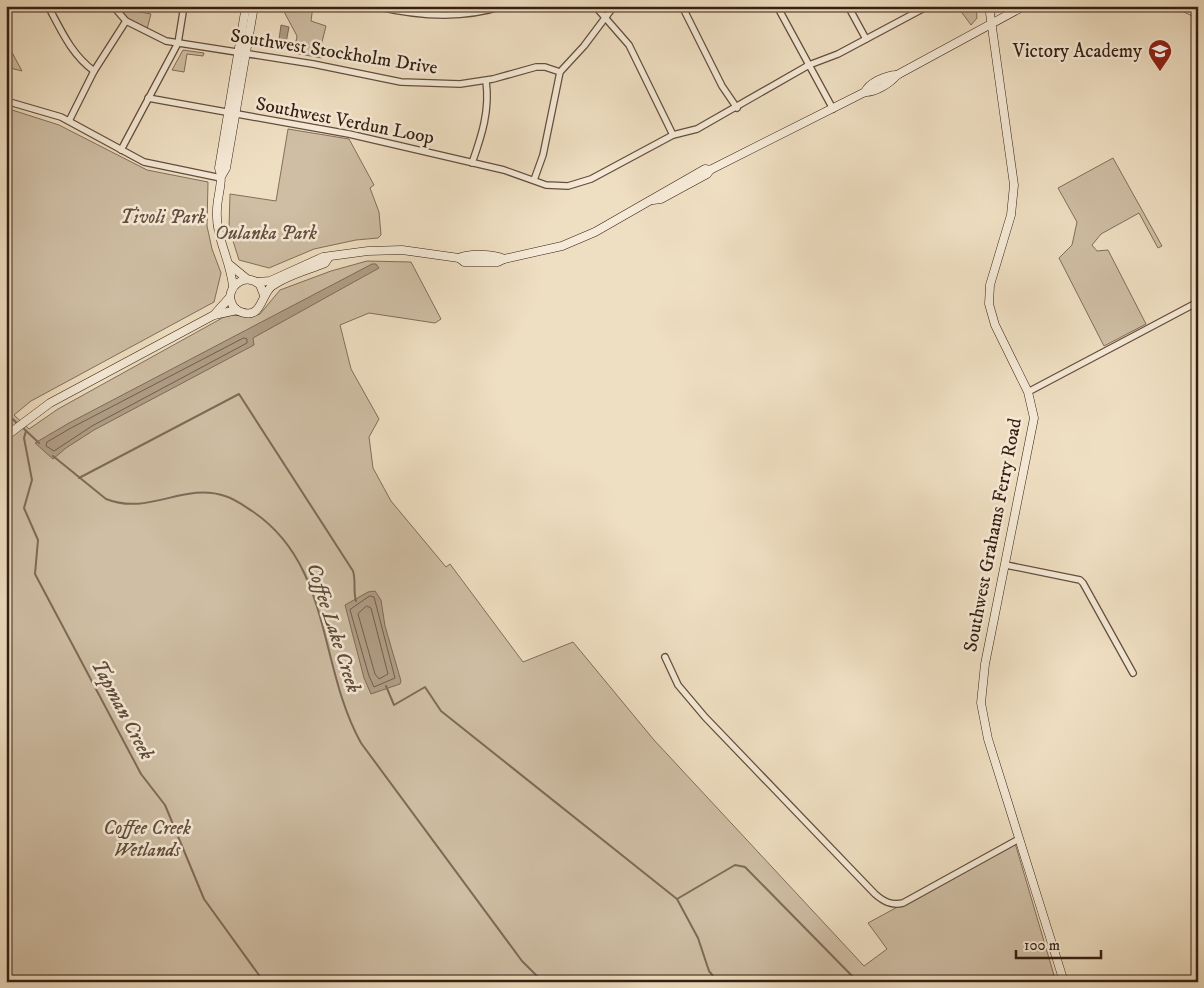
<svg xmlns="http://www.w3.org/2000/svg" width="1204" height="988" viewBox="0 0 1204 988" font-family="'IM FELL DW Pica',serif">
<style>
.green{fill:#cfbea4;stroke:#826e5a}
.water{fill:#b09d86;stroke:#7f6a57}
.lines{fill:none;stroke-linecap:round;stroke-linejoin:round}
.shore{stroke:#725e4c;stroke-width:1}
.stream{stroke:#7f6a57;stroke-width:2}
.street-casing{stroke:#644e3d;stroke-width:8}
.secondary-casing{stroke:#351e11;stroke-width:9}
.street{stroke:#f5ead7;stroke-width:5.5}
.secondary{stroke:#f5ead7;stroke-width:8}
.labels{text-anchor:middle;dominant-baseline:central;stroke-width:5;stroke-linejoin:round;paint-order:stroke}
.poi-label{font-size:19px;fill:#351e11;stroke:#f5ead7;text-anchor:end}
.street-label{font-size:19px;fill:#351e11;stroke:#f5ead7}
.park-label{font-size:19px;font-style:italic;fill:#634e3d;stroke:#f5ead7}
.water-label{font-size:20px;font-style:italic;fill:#604a3a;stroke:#f5ead7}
</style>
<rect width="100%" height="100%" fill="#efdfc2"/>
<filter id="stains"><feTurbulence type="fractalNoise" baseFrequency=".004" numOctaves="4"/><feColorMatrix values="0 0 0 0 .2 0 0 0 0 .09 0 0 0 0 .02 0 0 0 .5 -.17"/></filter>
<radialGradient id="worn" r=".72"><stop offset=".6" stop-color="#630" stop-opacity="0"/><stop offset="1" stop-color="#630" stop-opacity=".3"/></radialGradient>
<g class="green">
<path d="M116 6H130V10L151 14 147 29 133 23Z"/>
<path d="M281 6H313L311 21 326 26 321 46 325 47 322 58 294 53 297 36Z"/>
<path d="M957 6H976L977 18 971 25Z"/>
<path d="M6 41 8 45 22 71 6 67Z"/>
<path d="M183 50 204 53 203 56 187 54 184 72 172 70Z"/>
<path d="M6 108 59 125 147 170 208 182 207 226 212 249 221 273 214 302 31 401 14 415 29 429 58 409 224 317 233 315 251 317 260 314 280 290 331 271 367 261 411 262 441 319 435 323 369 313 340 325 351 369 379 419 369 437 373 468 391 501 446 567 450 564 523 662 573 642 654 740 864 966 887 949 868 923 1015 843 1056 982H6Z"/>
<path d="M288 129 349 139 374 185 370 188 379 212 381 235 378 238 356 240 314 249 269 268 239 260 229 228 230 194 276 201Z"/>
<path d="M1113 158 1162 246 1158 248 1139 213 1101 234 1092 245 1097 251 1108 250 1146 324 1104 346 1059 258 1072 245 1077 222 1058 188Z"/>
</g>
<g class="water">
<path d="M281 25 289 27 285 48 278 47Z"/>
<path d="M372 264H376L379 268 253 338 254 345 94 430 66 448 53 459 35 443 69 423Z"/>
<path d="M375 591 381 600 385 626 401 681 400 684 371 694 364 678 345 605 368 592Z"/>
</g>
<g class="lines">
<g class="shore">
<path d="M244 338 247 339V343L92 426 54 451 46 446 47 442 71 428Z"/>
<path d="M370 596 374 597 395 678 374 687 369 676 350 610Z"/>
<path d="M367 606 371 608 388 674 379 679 375 674 358 614Z"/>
</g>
<g class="stream">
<path d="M6 413 18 424"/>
<path d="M22 427 39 443"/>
<path d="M26 431 24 438 32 480 24 508 38 540 35 574 141 774 165 805 204 899 264 982"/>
<path d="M53 456 106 499C149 516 184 482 225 496 235 499 243 505 252 511 332 564 318 666 361 743L522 961 538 977 553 982"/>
<path d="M79 478 239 394 353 571C356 580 353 591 356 601"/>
<path d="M386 686 394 705 425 687 441 711 677 899 698 938 709 971 718 982"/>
<path d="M677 899 735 865 745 867 858 982"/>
</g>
<g class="street-casing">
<g id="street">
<path d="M48 6C61 30 71 54 94 71"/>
<path d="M113 6 126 21 166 41 313 64 401 82 460 84 493 79 536 67H545L560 72"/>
<path d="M375 6C417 16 461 20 503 6"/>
<path d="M595 6 629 45 673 135"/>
<path d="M682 6 722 86 737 108"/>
<path d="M777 6 833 109"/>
<path d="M848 6 866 39"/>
<path d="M148 98 349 134 504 170 546 185 568 186 591 179 673 135 697 129 809 65 838 54 928 6"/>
<path d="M6 101 61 117 144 162 221 178"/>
<path d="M69 121 94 71 126 21"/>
<path d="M121 150 178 43 184 6"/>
<path d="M472 163C482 135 490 110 486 81"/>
<path d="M534 180 543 155 560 72 584 46 614 6"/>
<path d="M1028 392 1198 302"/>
<path d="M1006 565 1080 580 1083 583 1133 673"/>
<path d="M665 657 678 685 705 717 875 894C883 901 891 906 903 903L1019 839"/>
</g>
</g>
<g class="secondary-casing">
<g id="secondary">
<path d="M989 6 1014 185 1011 215 990 285 989 304 995 325 1028 392 1034 418 985 664 981 703 988 739 1064 982"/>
<path d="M1181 6 1198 14"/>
<path d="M865 92C869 83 886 75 897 75"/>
<path d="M222 175 226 168 254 6"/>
<path d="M653 200 661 199 707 174 710 170"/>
<path d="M459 258C469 253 494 254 504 259"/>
<path d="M230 265 247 279"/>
<path d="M257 282 270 281 323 257 368 251 402 250 459 258 464 262H498L504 259 562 246 595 232 705 169 710 170 865 92C875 93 890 83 897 75L1024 6"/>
<path d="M233 287C231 261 215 237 217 210 217 196 224 181 219 168L246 6"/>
<path d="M264 295 260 285C248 274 232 281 230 297 231 304 234 310 241 312 262 320 261 294 272 286 287 275 308 270 325 263L329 257"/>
<path d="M214 315 230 297"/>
<path d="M6 436 50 403 214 315 237 310"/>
</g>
</g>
<use href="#street" class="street"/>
<use href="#secondary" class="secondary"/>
</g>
<defs>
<g id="school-pin" transform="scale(1.25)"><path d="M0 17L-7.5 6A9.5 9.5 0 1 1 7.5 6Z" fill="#8f2418" stroke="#f5ead7"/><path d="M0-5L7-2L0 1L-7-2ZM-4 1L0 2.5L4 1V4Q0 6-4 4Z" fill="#fff"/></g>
</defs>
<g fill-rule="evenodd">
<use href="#school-pin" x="1160" y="51"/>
</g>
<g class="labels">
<g class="poi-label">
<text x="1142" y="51">Victory Academy</text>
</g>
<g class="street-label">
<text transform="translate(334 52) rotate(9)">Southwest Stockholm Drive</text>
<text transform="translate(345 121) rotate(11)">Southwest Verdun Loop</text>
<text transform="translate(993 535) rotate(-79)">Southwest Grahams Ferry Road</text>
</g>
<g class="park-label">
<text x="163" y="217">Tivoli Park</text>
<text x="266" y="233">Oulanka Park</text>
<text x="147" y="828">Coffee Creek<tspan x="147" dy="22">Wetlands</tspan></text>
</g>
<g class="water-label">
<text transform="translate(333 628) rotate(72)">Coffee Lake Creek</text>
<text transform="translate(122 710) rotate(62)">Tapman Creek</text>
</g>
</g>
<rect width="1204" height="988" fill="none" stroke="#efdfc2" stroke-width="25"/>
<rect x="8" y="8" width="1189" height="973" fill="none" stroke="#351e11" stroke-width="2.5"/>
<rect x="12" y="12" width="1179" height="963" fill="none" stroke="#351e11"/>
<path d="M1016 950v8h85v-8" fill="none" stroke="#351e11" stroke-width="2.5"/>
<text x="1024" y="950" font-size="15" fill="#351e11" stroke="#f5ead7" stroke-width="4" paint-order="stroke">100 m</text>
<rect width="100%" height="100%" filter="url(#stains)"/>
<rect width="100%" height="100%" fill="url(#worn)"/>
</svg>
